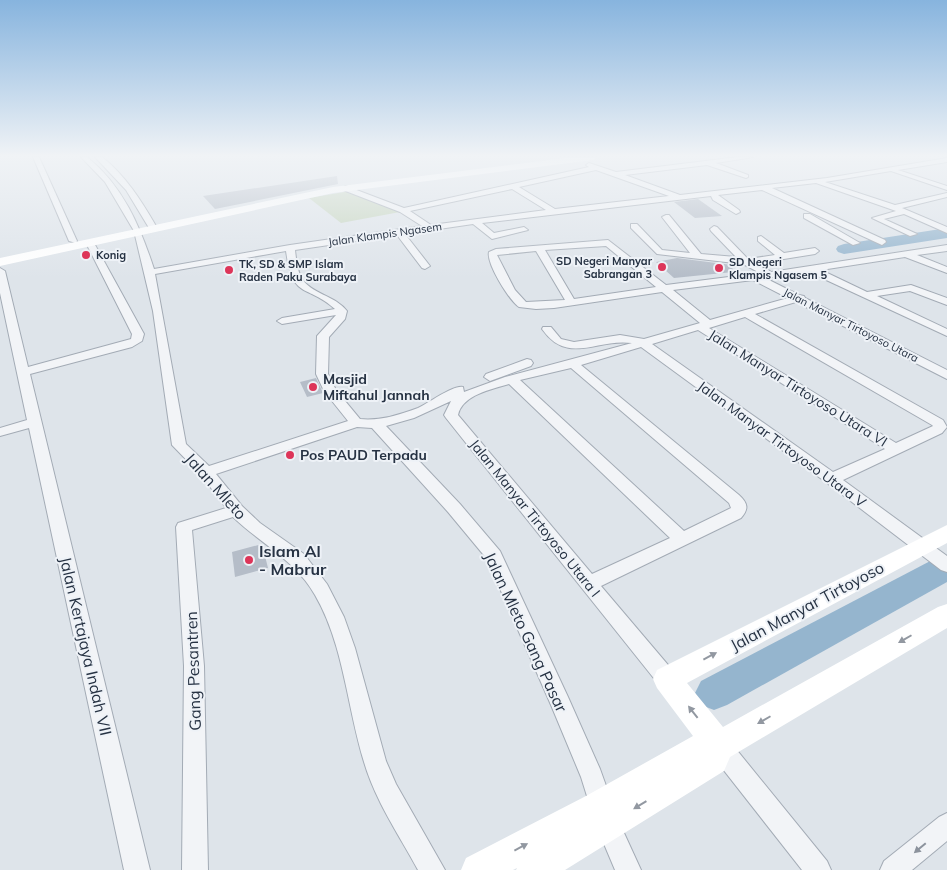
<svg xmlns="http://www.w3.org/2000/svg" width="947" height="870" viewBox="0 0 947 870" font-family="Mulish,sans-serif">
<style>
.green{fill:#c6d5bf}
.lines{fill:none;stroke-linecap:round;stroke-linejoin:round}
.river{fill:#95b5ce;fill-rule:evenodd}
.building{fill:#b5bdc8}
.street-casing{stroke:#a3abb5;stroke-width:2}
.street{fill:#f2f4f7;fill-rule:evenodd}
.secondary{fill:#fff;fill-rule:evenodd}
.oneway{fill:#9298a1}
.oneway2{fill:#8c939d}
.poi-dot{fill:#dd3559;stroke:#eef2f7;stroke-width:2}
.labels{text-anchor:middle;dominant-baseline:central;stroke-width:4;stroke-linejoin:round;paint-order:stroke}
.far-street-label{font-size:11px;fill:#263243;stroke:#eef2f7}
.far-poi-label{font-size:11px;font-weight:bold;fill:#263243;stroke:#eef2f7;text-anchor:start}
.poi-label{font-size:14px;font-weight:bold;fill:#263243;stroke:#eef2f7;text-anchor:start}
.street-label{font-size:14px;fill:#263243;stroke:#eef2f7}
.near-street-label{font-size:16px;fill:#263243;stroke:#eef2f7}
.near-poi-label{font-size:16px;font-weight:bold;fill:#263243;stroke:#eef2f7;text-anchor:start}
</style>
<rect width="100%" height="100%" fill="#dee4ea"/>
<path class="green" d="M350 191 400 212 341 223 309 198Z"/>
<g class="lines">
<g class="river">
<path d="M947 228V238L844 254 838 252 836 249 838 246 844 244Z"/>
<path d="M947 555V582L727 705 714 710 701 705 695 693 701 681 936 558Z"/>
</g>
</g>
<g class="building">
<path d="M337 176 338 184 215 209 203 196Z"/>
<path d="M698 199 722 216 695 218 674 202Z"/>
<path d="M677 258 732 265 733 272 674 278 656 262Z"/>
<path d="M316 378 323 393 307 397 300 382Z"/>
<path d="M262 544 268 568 235 577 232 552Z"/>
</g>
<g class="lines">
<g class="street-casing">
<g id="street">
<path d="M33 157H39L77 241 76 243 69 241Z"/>
<path d="M81 157H87C123 186 140 226 154 269L290 245 422 226 400 212 343 190 342 188 346 186 404 208 589 167 586 165 589 163 616 172 738 157H753L716 163 748 175V177L746 178 707 165 625 175 680 195 827 178 947 158V162L898 170 947 186V190L891 171 825 182 895 205 947 193V197L902 208 947 227V233L904 214 884 219 917 234 910 236 872 218 896 211 816 183 772 188 885 240 886 242 882 245 762 190 718 195 739 210 740 212 736 214 713 200 711 196 482 223 494 233 524 227 528 230 492 239 473 224 405 234 430 266 425 269 422 268 397 235 295 250C296 259 297 269 301 277 310 294 335 295 347 311L345 319 329 337 328 374 336 390 360 419C380 421 399 415 418 408 429 403 453 385 463 387L464 392 505 377 632 343C596 338 568 366 542 329L543 327H551L561 339 574 342 620 335 644 339 700 323 662 292 554 308 536 309 519 307C509 300 486 263 489 252L496 249 608 240 666 285 760 273 743 264 657 254 631 228V224H637L662 250 690 253 662 217 666 215H669L701 254 736 257 711 231 710 229 714 226 717 227 748 259 775 255 758 241V237L761 236 784 253 815 248 819 251 815 254 759 263 771 272 947 245V251L917 255 947 267V273L905 257 821 270 867 292 911 285 947 298V305L910 291 877 296 947 329V336L809 272 765 278 799 295 804 296 805 298 947 370V379L796 302 755 314 943 420 947 427 942 433 843 480 947 556V572L941 570 827 483 641 347 581 365 739 495C748 503 749 509 741 518L601 586 674 672 677 679 674 686 667 688 660 686 446 418 444 415 451 401 414 418 386 426 460 504 500 551 568 697 600 769 619 822 641 870H615L596 825 581 777 551 705 487 559 448 512 372 428 357 427 216 474 242 506 260 523 304 554 327 584 344 617 355 648 386 761 396 784 445 870H418C399 835 375 800 364 762 347 707 344 645 315 595 295 560 261 544 233 517L192 530 204 666 208 870H182L184 666 176 527 178 523 226 508 202 476 172 445 153 311 134 231 105 182ZM596 170 669 196 555 209 519 187ZM512 189 546 210 431 225 410 211ZM606 246 656 287 574 299 545 250ZM286 251C293 301 306 283 335 309L282 318 277 321 282 324 336 315 317 336 316 374 324 391 348 421 209 466 186 444 155 274ZM536 251 565 300 526 302 515 290 497 255ZM753 280 788 298 710 320 673 290ZM745 317 932 425 933 426 896 443 709 328ZM698 330 885 449 833 472 652 344ZM571 368 729 503 731 508 684 531 520 380ZM509 384 670 538 592 574 458 415C462 395 492 389 509 384Z"/>
<path d="M95 157H102C125 175 141 200 156 226L155 228H149L126 190Z"/>
<path d="M804 214H810L860 243 853 245 804 218Z"/>
<path d="M90 240 94 243 144 334 142 341 132 347 30 374 150 870H124L29 428 0 436V428L27 420 0 293V268L5 271 28 367 131 339 132 334 86 243Z"/>
<path d="M527 359 531 360 533 363 531 366 490 381 484 377 486 374Z"/>
<path d="M719 735 727 738 827 861 831 870H802L711 754 708 746 711 738Z"/>
<path d="M947 813V841L912 870H880L884 861 939 817Z"/>
</g>
</g>
<use href="#street" class="street"/>
<g class="secondary">
<path d="M573 157H597L593 160 333 193 0 266V258L333 187Z"/>
<path d="M947 525V543L687 683 723 727 938 607 947 604V628L730 757 724 771 565 870H516L517 868 513 870H461L466 858 586 796 693 736 657 688 653 679 657 670Z"/>
</g>
</g>
<defs><path id="oneway-solid" d="M-6-.8H1V-3.2L6.5 0L1 3.2V.8H-6Z" transform="scale(1.25)"/></defs>
<g class="oneway">
<use href="#oneway-solid" transform="translate(905 639) rotate(150)"/>
<use href="#oneway-solid" transform="translate(710 656) rotate(-28)"/>
<use href="#oneway-solid" transform="translate(693 712) rotate(-128)"/>
<use href="#oneway-solid" transform="translate(764 720) rotate(150)"/>
<use href="#oneway-solid" transform="translate(640 805) rotate(149)"/>
<use href="#oneway-solid" transform="translate(521 847) rotate(-28)"/>
</g>
<use class="oneway2" href="#oneway-solid" transform="translate(920 848) rotate(140)"/>
<linearGradient id="sky" x2="0" y2="1"><stop stop-color="#87b4de"/><stop offset="0.56" stop-color="#f0f3f6"/><stop offset="1" stop-color="#f0f3f6" stop-opacity="0"/></linearGradient>
<rect width="947" height="278" fill="url(#sky)"/>
<g class="poi-dot">
<circle cx="86" cy="255" r="5"/>
<circle cx="662" cy="267" r="5"/>
<circle cx="719" cy="268" r="5"/>
<circle cx="229" cy="270" r="5"/>
<circle cx="313" cy="387" r="5"/>
<circle cx="290" cy="455" r="5"/>
<circle cx="249" cy="560" r="5"/>
</g>
<g class="labels">
<g class="far-street-label">
<text transform="translate(385 234) rotate(-8)">Jalan Klampis Ngasem</text>
<text transform="translate(851 325) rotate(27)">Jalan Manyar Tirtoyoso Utara</text>
</g>
<g class="far-poi-label">
<text x="96" y="255">Konig</text>
<text x="652" y="261" text-anchor="end">SD Negeri Manyar<tspan x="652" dy="13">Sabrangan 3</tspan></text>
<text x="729" y="262">SD Negeri<tspan x="729" dy="13">Klampis Ngasem 5</tspan></text>
<text x="239" y="264">TK, SD &amp; SMP Islam<tspan x="239" dy="13">Raden Paku Surabaya</tspan></text>
</g>
<g class="poi-label">
<text x="323" y="379">Masjid<tspan x="323" dy="16">Miftahul Jannah</tspan></text>
<text x="300" y="455">Pos PAUD Terpadu</text>
</g>
<g class="street-label">
<text transform="translate(798 388) rotate(32)">Jalan Manyar Tirtoyoso Utara VI</text>
<text transform="translate(782 444) rotate(36)">Jalan Manyar Tirtoyoso Utara V</text>
<text transform="translate(535 518) rotate(51)">Jalan Manyar Tirtoyoso Utara I</text>
</g>
<g class="near-street-label">
<text transform="translate(216 486) rotate(48)">Jalan Mleto</text>
<text transform="translate(807 606) rotate(-28)">Jalan Manyar Tirtoyoso</text>
<text transform="translate(526 632) rotate(65)">Jalan Mleto Gang Pasar</text>
<text transform="translate(86 646) rotate(77)">Jalan Kertajaya Indah VII</text>
<text transform="translate(193 671) rotate(-92)">Gang Pesantren</text>
</g>
<g class="near-poi-label">
<text x="259" y="551">Islam Al<tspan x="259" dy="18">- Mabrur</tspan></text>
</g>
</g>
</svg>
